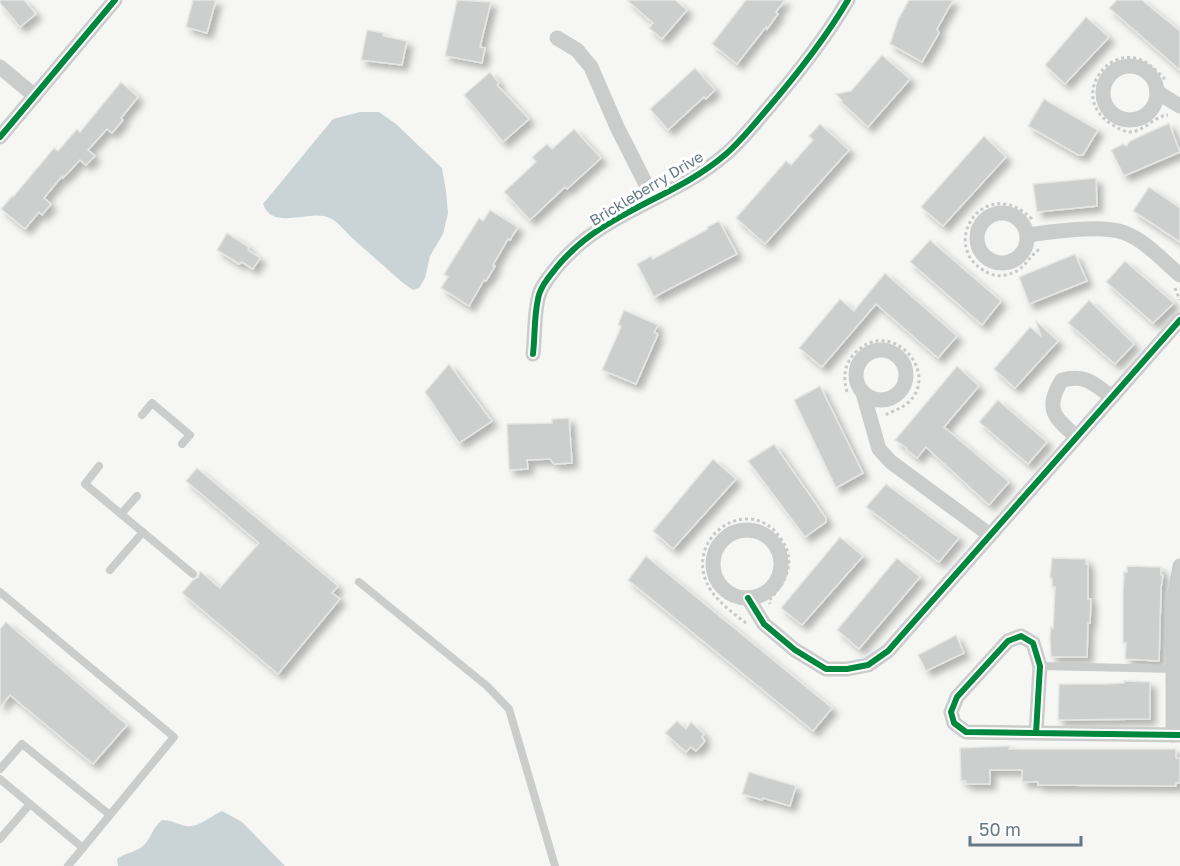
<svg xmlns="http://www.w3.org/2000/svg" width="1180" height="866" viewBox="0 0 1180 866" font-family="'Golos Text',sans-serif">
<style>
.water{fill:#cad4d6}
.building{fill:#cdcfcf;stroke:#e6e6e4;stroke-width:1.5;filter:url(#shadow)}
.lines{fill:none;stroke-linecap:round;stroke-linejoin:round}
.path{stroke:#c8c9ca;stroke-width:3;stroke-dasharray:3 3;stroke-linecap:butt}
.service{stroke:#cbcccc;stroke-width:8}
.minor{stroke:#cbcccc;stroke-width:15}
.cycleway-casing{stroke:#fff;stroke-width:10}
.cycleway{stroke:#00873e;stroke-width:6}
.labels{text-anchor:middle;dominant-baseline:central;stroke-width:6;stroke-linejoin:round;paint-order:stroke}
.street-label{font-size:15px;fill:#667985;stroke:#fff}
</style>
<defs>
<filter id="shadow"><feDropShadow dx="5.5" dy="5.5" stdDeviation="3" flood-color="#0004"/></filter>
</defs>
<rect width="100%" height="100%" fill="#f6f6f5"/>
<g class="water">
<path d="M360 112H379L396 124 442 168 446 191 448 213 443 234 430 256 425 278 419 288 413 290 403 283C386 268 368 252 351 237 345 231 338 222 330 218 310 208 273 232 263 204L333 119Z"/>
<path d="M222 811 242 822 285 866H118L117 859C126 852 136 853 144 845 152 837 152 828 162 820 171 820 177 824 186 826 200 828 211 815 222 811Z"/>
</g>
<g class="building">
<path d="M0 0H24L36 14 20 27 0 3Z"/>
<path d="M193 0H216L207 33 186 27Z"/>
<path d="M457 0 491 2 480 47 485 48 482 63 445 56Z"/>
<path d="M627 0H675L687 10 662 39 649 28 653 23Z"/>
<path d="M746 0H785L776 12 778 14 767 29 766 27 737 64 712 44Z"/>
<path d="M909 0H953L937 29 939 33 922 62 890 44 898 20Z"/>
<path d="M1117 0H1142L1180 31V70L1109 8Z"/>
<path d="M1086 17 1109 37 1065 84 1045 65Z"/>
<path d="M367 30 384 33 383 36 407 41 402 65 361 60Z"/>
<path d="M882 55 910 79 868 127 841 102 842 101 836 94 851 91Z"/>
<path d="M695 68 715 90 706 99 704 97 668 130 650 109Z"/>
<path d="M490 72 499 83 497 85 529 119 503 142 464 95Z"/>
<path d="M121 82 138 97 121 118 123 120 112 133 107 129 88 150 95 156 86 165 80 160 63 178 62 176 44 198 51 204 42 215 39 212 25 229 1 209 12 196 13 197 54 148 58 151 77 129 80 132Z"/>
<path d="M1044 99 1098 130 1083 155H1078L1028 126Z"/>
<path d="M1169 123 1180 152 1124 176 1111 150 1123 144 1126 146 1130 141Z"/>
<path d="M820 124 849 150 765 244 736 218 786 161 791 165 813 140 809 136Z"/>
<path d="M574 129 601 158 567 189 565 187 530 220 504 192 536 162 532 157 547 144 552 149Z"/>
<path d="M984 136 1006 157 943 226 921 207Z"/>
<path d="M1096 178 1097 206 1037 212 1033 184Z"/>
<path d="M1149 187 1180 208V242L1133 211Z"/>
<path d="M490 210 518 227 510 240 508 239 493 265 495 266 486 281 484 280 469 306 441 288 448 277 444 274 479 218 483 221Z"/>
<path d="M719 221 737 254 654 297 637 264 651 256 653 259 708 229 707 227Z"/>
<path d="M227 233 249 247 248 250 260 258 253 269 242 262 239 264 217 250Z"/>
<path d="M930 240 1001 301 982 325 910 262Z"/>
<path d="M1075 254 1087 281 1029 304 1019 277Z"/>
<path d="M1125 261 1174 303 1153 323 1106 282Z"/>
<path d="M885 273 957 336 938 358 876 304 822 367 799 348 840 299 854 311Z"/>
<path d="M1089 300 1134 344 1115 364 1068 323Z"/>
<path d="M624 310 658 325 654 332 658 334 636 384 602 370 621 327 618 324Z"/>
<path d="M1036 321 1058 341 1015 388 994 369 1030 327 1041 336Z"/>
<path d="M449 364 492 421 459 443 425 392Z"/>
<path d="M957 366 979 386 944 427 1009 482 989 505 926 447 917 458 906 449 907 448 895 440Z"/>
<path d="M820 386 863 473 836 488 794 400Z"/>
<path d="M998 400 1047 442 1028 464 979 422Z"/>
<path d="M569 418 572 463 554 464 550 459 527 460 528 469 509 470 507 424 552 423V419Z"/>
<path d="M774 444 826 518V522L805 537 748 461Z"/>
<path d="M713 459 736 479 673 549 653 531Z"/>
<path d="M197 468 338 586 332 593 340 599 278 674 182 593 193 580 198 577 200 571 220 588 259 543 186 481Z"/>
<path d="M886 484 959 538 939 562 866 507Z"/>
<path d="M840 537 863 556 802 625 781 608Z"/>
<path d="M646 556 832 708 813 731 628 580Z"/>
<path d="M897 558 920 577 859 649 837 630Z"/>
<path d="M1052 558 1086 559V564H1088V599H1091L1090 623H1088L1087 657H1051L1050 637 1051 627 1053 628 1055 587H1052V579L1050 577Z"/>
<path d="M1127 566 1161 567V575H1163L1161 588 1159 661 1125 659 1126 643H1123V595L1124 572H1127Z"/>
<path d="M6 622 127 725 93 764 10 695 0 707V629Z"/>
<path d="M956 635 964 653 926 671 918 655Z"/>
<path d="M1124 681 1150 682V719L1058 720 1059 684H1106L1124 683Z"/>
<path d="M677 721 686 729 691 722 704 734 702 737 705 741 696 751 691 747 686 752 665 733Z"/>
<path d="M1010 746 1009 749H1176V758H1180V783H1176V786L1038 785V782H1022V770H990V784H966V781H961L960 748Z"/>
<path d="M749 772 796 786 790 806 763 798 762 800 742 794Z"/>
</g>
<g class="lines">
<g class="path">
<path d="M1165 79C1158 73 1151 64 1143 61 1107 43 1068 99 1113 125 1118 128 1124 132 1130 132 1145 131 1154 116 1168 115"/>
<path d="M1032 219C985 173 939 243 983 270 989 274 997 277 1005 275 1025 272 1027 257 1041 248"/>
<path d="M1175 288 1180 300"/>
<path d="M847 392C843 377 844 365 854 354 889 315 941 371 909 402 902 408 893 411 885 415"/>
<path d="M746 623C734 614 721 604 712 592 677 542 748 489 781 539 790 552 791 564 785 578 782 586 774 594 769 601L770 604"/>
</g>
<g class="service">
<path d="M142 415 152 403 190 435 182 444"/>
<path d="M99 466 85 484 193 574"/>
<path d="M121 514 137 496"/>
<path d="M110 570 143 532"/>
<path d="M359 582 487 686 509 709 555 866"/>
<path d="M0 592 174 737 68 866"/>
<path d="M1040 666 1176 669"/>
<path d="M0 769 22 744 110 815"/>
<path d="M0 779 83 848"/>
<path d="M0 839 30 804"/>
</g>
<g class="minor">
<path d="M557 38 577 50 591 67 617 127 653 198"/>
<circle cx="1130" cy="93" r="27"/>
<path d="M0 67 35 96"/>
<path d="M1157 92 1180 106"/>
<path d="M0 137 115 0"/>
<circle cx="1002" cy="238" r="25"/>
<path d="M1027 235C1053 232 1101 224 1125 233 1146 241 1163 261 1180 275"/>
<circle cx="881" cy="375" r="25"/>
<path d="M533 354C535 336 534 317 538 299 540 287 549 277 556 268 602 211 673 200 726 154 742 140 755 123 769 107 798 73 825 39 848 0"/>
<path d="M863 393 879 449 891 462 990 535"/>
<path d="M1077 437C1054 418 1044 408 1062 380 1086 374 1094 384 1112 397"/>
<circle cx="747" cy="564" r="34"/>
<path d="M748 598 764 624 795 650 826 669H847L868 665 888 651 1180 320"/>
<path d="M1036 733 1040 666 1033 643 1021 636 1008 641 957 697 951 712 954 723 966 732 1180 735"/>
<path d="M1173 735V604L1180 566"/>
</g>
<g class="cycleway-casing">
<g id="cycleway">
<path d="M0 137 115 0"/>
<path d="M533 354C535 336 534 317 538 299 540 287 549 277 556 268 602 211 673 200 726 154 742 140 755 123 769 107 798 73 825 39 848 0"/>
<path d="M748 598 764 624 795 650 826 669H847L868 665 888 651 1180 320"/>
<path d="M1036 733 1040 666 1033 643 1021 636 1008 641 957 697 951 712 954 723 966 732 1180 735"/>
</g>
</g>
<use href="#cycleway" class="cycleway"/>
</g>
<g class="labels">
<g class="street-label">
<text transform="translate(646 188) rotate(-31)">Brickleberry Drive</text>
</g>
</g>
<path d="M970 836v9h111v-9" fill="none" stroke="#667985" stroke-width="3"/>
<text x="979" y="836" font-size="18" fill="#667985" stroke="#ffffff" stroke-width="4.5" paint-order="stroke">50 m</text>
</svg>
